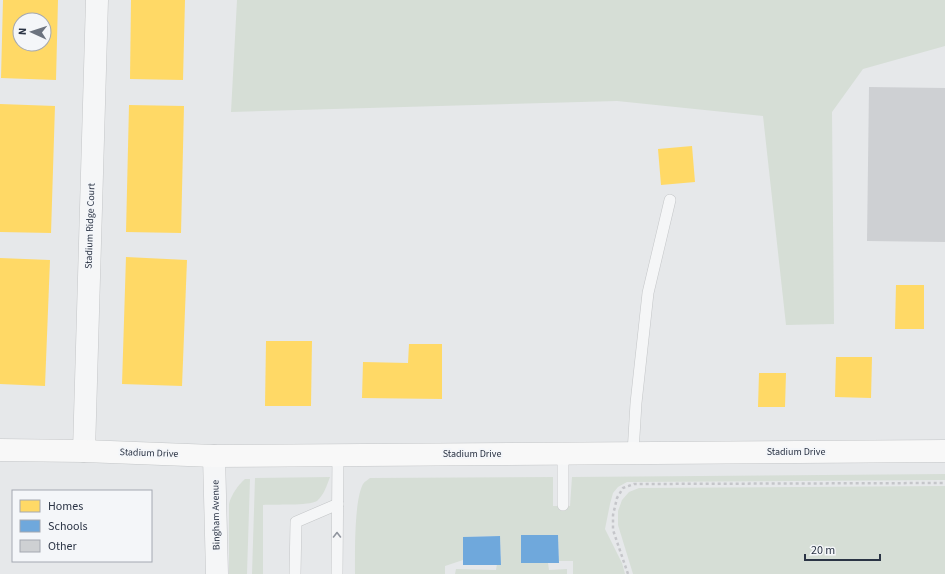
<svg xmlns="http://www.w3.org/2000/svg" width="945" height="574" viewBox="0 0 945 574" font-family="'Source Sans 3',sans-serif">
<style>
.green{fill:#d6ded6}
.homes{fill:#ffd966;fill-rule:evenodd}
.schools{fill:#6fa8dc}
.building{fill:#ced0d3}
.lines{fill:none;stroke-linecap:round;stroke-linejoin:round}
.lane-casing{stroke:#c4c6c8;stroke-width:12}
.street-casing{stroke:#c4c6c8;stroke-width:23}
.secondary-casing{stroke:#c4c6c8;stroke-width:23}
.path{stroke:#c5c6ca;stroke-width:2.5;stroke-dasharray:3 3;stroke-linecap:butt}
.lane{stroke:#f5f6f7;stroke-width:11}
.street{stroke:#f5f6f7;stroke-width:22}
.secondary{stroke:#f8f8f8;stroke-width:22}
.oneway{stroke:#90959e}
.labels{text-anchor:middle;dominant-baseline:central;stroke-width:4;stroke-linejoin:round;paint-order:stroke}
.street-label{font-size:10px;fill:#2b3445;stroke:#f4f6f9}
</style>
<rect width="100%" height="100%" fill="#e6e8ea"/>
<g class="green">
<path d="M237 0H945V46L863 69 832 112 834 324 786 325 763 116 617 101 231 112Z"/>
<path d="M945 474V480L627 482 618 487 613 493 610 504 605 529 622 563 625 574H573V561H559L558 535H521V563H548L549 570 567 569V574H455L456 569 496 570 497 564H501L500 536 463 537V560L445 566V574H355C355 553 354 501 363 484 365 481 368 480 370 478L553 477V506H570L572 477Z"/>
<path d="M330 477C327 485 324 495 317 501 309 506 274 504 263 505V574H252L255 478Z"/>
<path d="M245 479H250L247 574H229V504C231 495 238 485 245 479Z"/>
<path d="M945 486V574H633L618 525V511L622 500 629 492 639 488Z"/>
</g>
<g class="homes">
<path d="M3 0H58L56 80 1 78ZM20 20H44V44H20Z"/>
<path d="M131 0H185L183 80 130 79Z"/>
<path d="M0 104 55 106 51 233 0 232Z"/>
<path d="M129 105 184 106 181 233 126 232Z"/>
<path d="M692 146 695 182 661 185 658 149Z"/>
<path d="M126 257 187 260 182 386 122 384Z"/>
<path d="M0 258 50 260 45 386 0 384Z"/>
<path d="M896 285H924V329H895Z"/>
<path d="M266 341H312L311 406H265Z"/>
<path d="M409 344H442V399L362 398 363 362 408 363Z"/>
<path d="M836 357H872L871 398 835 397Z"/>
<path d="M759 373H786L785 407H758Z"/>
</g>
<g class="schools">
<path d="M521 535H558L559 563H521Z"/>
<path d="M500 536 501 565H463V537Z"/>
</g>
<path class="building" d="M869 87 945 88V242L867 241Z"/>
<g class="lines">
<g class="lane-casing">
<g id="lane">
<path d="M633 453 636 403 648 293 670 200"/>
<path d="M563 505V453"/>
<path d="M295 574 296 522 338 504"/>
<path d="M337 574 338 455"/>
</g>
</g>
<g class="street-casing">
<g id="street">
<path d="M84 451 97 0"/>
<path d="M214 456 217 574"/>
</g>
</g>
<g class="secondary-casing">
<path id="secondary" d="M0 450 84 451 214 456 945 451"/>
</g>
<path class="path" d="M628 574 613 530V515L617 498 623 488 634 484 945 483"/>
<use href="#lane" class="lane"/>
<use href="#street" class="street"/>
<use href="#secondary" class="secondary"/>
</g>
<defs><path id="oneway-chevron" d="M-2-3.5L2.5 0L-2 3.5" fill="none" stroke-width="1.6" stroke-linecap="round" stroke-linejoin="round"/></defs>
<use class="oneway" href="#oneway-chevron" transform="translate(337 535) rotate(-90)"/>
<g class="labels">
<g class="street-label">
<text transform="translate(90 226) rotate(-88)">Stadium Ridge Court</text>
<text x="796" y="452">Stadium Drive</text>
<text transform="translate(149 453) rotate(2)">Stadium Drive</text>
<text x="472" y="454">Stadium Drive</text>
<text transform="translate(216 515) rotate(-91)">Bingham Avenue</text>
</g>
</g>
<rect x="12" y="490" width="140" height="72" fill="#f4f6f9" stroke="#a4a8b1"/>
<rect x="20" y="500" width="20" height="12" fill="#ffd966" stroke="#a4a8b1"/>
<text x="48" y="510" font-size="12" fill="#2b3445">Homes</text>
<rect x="20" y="520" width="20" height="12" fill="#6fa8dc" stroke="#a4a8b1"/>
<text x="48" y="530" font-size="12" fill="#2b3445">Schools</text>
<rect x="20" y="540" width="20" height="12" fill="#ced0d3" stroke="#a4a8b1"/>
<text x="48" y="550" font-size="12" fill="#2b3445">Other</text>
<g transform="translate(32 32) rotate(273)"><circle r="19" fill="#f4f6f9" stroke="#a4a8b1"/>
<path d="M0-3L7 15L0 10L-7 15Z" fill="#6c737f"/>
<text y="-6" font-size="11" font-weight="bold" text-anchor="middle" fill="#2b3445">N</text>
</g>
<path d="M805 554v6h75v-6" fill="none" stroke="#2b3445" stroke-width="2"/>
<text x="811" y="554" font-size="12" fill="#2b3445" stroke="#f4f6f9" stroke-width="3" paint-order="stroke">20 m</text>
</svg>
